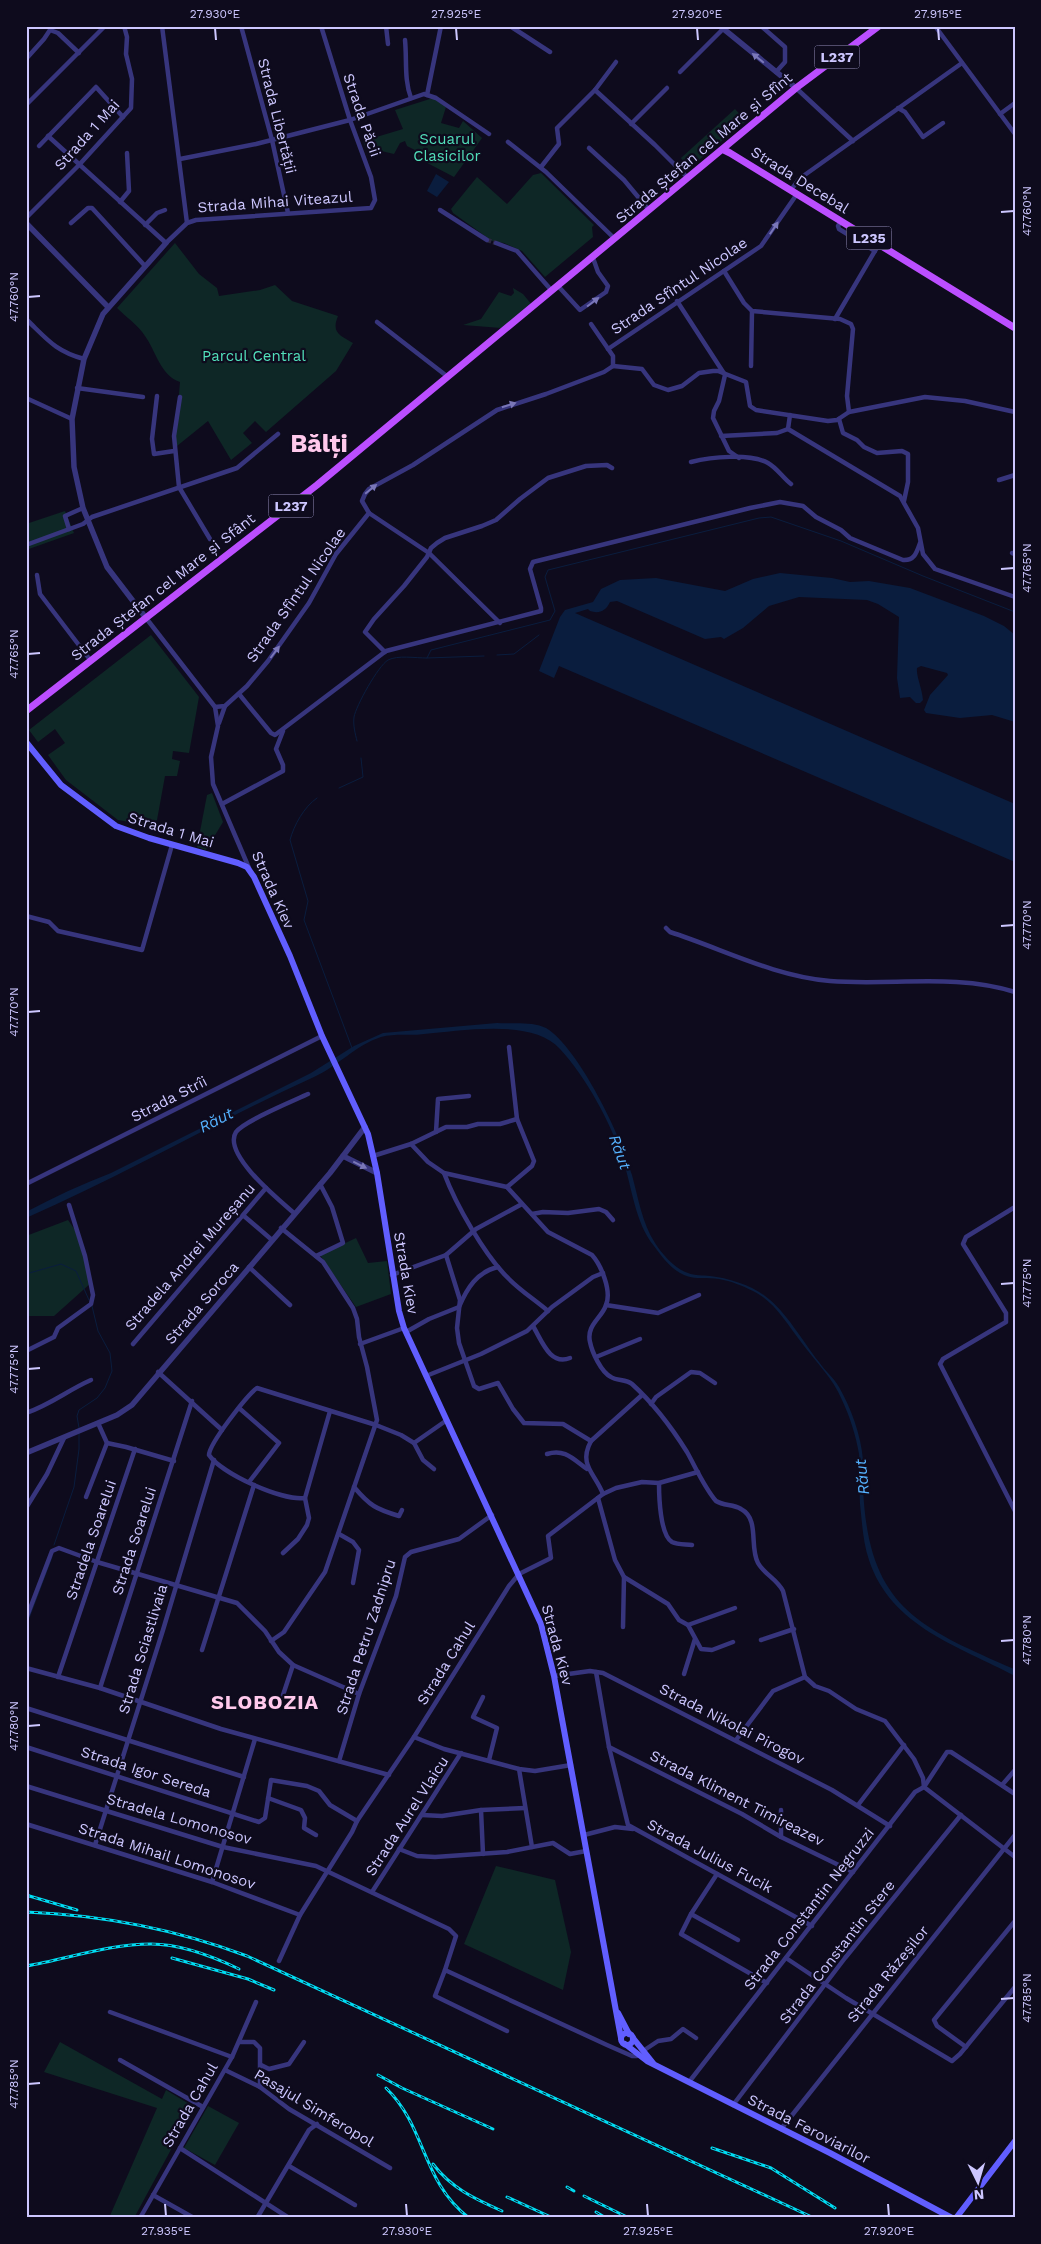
<svg xmlns="http://www.w3.org/2000/svg" width="1041" height="2244" viewBox="0 0 1041 2244" font-family="'Work Sans',sans-serif">
<style>
.green{fill:#0e2726}
.water{fill:#0a1d3e}
.lines{fill:none;stroke-linecap:round;stroke-linejoin:round}
.stream{stroke:#0a1d3e;stroke-width:1}
.minor-tunnel{stroke:#2b273f;stroke-width:4.5;stroke-dasharray:4.5 2;stroke-linecap:butt}
.minor{stroke:#37357d;stroke-width:4.5}
.tertiary{stroke:#37357d;stroke-width:5.5}
.secondary{stroke:#615eff;stroke-width:6}
.primary{stroke:#bb4eff;stroke-width:7}
.rail-casing{stroke:#00dcf2;stroke-width:3}
.rail{stroke:#0e0b1d;stroke-width:1;stroke-dasharray:4;stroke-linecap:butt}
.oneway{fill:#7a77b8}
.ticks{fill:none;stroke:#cdc7ff;stroke-width:2}
.labels{text-anchor:middle;dominant-baseline:central;stroke-width:4.5;stroke-linejoin:round;paint-order:stroke}
.shield{fill:#0e0b1d;stroke:#948fbb;stroke-width:1}
.shield-label{font-size:14px;font-weight:bold;fill:#cdc7ff}
.street-label{font-size:15px;fill:#cdc7ff;stroke:#0e0b1d}
.park-label{font-size:15px;fill:#52e0bb;stroke:#0e0b1d}
.water-label{font-size:16px;font-style:italic;fill:#55b2ff;stroke:#0e0b1d}
.district-label{font-size:20px;font-weight:bold;letter-spacing:1px;fill:#ffc9ec;stroke:#0e0b1d}
.town-label{font-size:25px;font-weight:bold;fill:#ffc9ec;stroke:#0e0b1d}
.neatline{fill:none;stroke:#cdc7ff;stroke-width:2}
.ticks-label{font-size:12px;text-anchor:middle;fill:#cdc7ff}
</style>
<rect width="100%" height="100%" fill="#0e0b1d"/>
<g class="green">
<path d="M433 98 446 107 441 123 459 128 463 121 482 138 454 177 412 155 415 150 407 146 405 141 400 143 394 154 377 150 376 146 366 149 363 141 403 129 395 110Z"/>
<path d="M735 109 746 121 688 169 681 158Z"/>
<path d="M541 173 594 225 592 227 593 237 545 277 522 251 504 243 492 241 453 213 451 209 477 177 507 204 533 175Z"/>
<path d="M175 243 199 274 217 288 219 296 260 290 275 285 292 301 338 316C331 333 340 335 353 343L336 371 266 432 255 421 243 433 252 443 231 460 208 421 177 446 175 439 180 382C160 375 156 351 145 336 138 325 126 317 117 308Z"/>
<path d="M513 288 523 294 532 305 501 328 463 325 481 319 499 292 511 296 514 293Z"/>
<path d="M319 431 331 444 319 454 307 441Z"/>
<path d="M65 511 74 533 26 550V524Z"/>
<path d="M151 635 199 697 189 753 173 751 172 759 180 761 177 776H165L157 820 151 826 118 820 66 780 48 755 65 743 55 729 38 742 29 730Z"/>
<path d="M212 793 223 822 206 850 197 847 207 795Z"/>
<path d="M68 1220 75 1230 92 1282 54 1316H26V1236Z"/>
<path d="M356 1238 368 1263 387 1261 391 1294 356 1307 320 1255Z"/>
<path d="M496 1866 555 1880 571 1952 563 1990 464 1944Z"/>
<path d="M60 2042 162 2099 166 2090 194 2107 134 2218H109L157 2108 44 2072Z"/>
<path d="M208 2106 239 2123 215 2165 184 2148Z"/>
</g>
<g class="water">
<path d="M436 174 449 182 437 197 427 191Z"/>
<path d="M780 573 832 578 850 582 869 581 910 588 984 616 1004 626 1015 635V722L992 715 960 718 926 713 924 710 930 695 948 675 947 673 921 666 917 668C916 676 922 688 923 700L920 703H916L910 697 900 698 897 678 899 617 878 604 867 600 799 597 769 606 743 628 724 639 721 637 705 639 617 601 610 602C606 611 599 614 590 611L588 609 575 613 1015 804V862L559 666 554 678 539 671 560 617 565 610 593 602 601 589 620 580 656 578 725 591 753 579Z"/>
<path d="M497 1023C511 1024 533 1021 546 1028 579 1048 622 1138 632 1175 638 1197 642 1223 655 1243 662 1254 675 1269 688 1273 695 1276 703 1275 710 1276 728 1278 751 1285 765 1296 786 1311 803 1342 819 1362 825 1371 834 1378 839 1387 851 1408 861 1435 863 1460 864 1469 862 1478 863 1487 868 1605 915 1626 1014 1669L1015 1676C959 1646 891 1627 869 1560 863 1543 862 1522 860 1504 859 1488 861 1471 859 1454 856 1436 850 1417 842 1400 833 1378 815 1361 801 1342 787 1324 774 1301 753 1291 743 1286 731 1281 719 1279 708 1277 695 1280 684 1275 672 1270 662 1257 654 1246 635 1223 632 1187 623 1160 611 1123 586 1077 560 1049 533 1018 461 1031 424 1034 410 1036 395 1033 381 1037 356 1045 338 1066 314 1077 217 1121 124 1175 26 1218V1212C54 1197 82 1184 111 1173L311 1073 354 1046 383 1033Z"/>
</g>
<g class="lines">
<g class="stream">
<path d="M497 655 514 654 539 635"/>
<path d="M427 658 484 656"/>
<path d="M357 741C355 733 353 725 354 717 356 706 378 666 388 660 398 655 415 658 427 658L431 650 550 620 555 611 545 577 548 570 759 518 771 517 841 541 923 576 1015 612"/>
<path d="M339 788 363 777 361 758"/>
<path d="M317 798C304 807 294 825 290 840L308 901 304 920 352 1048"/>
<path d="M26 1274 61 1264 76 1271 89 1300"/>
<path d="M79 1428 77 1416 79 1410 97 1398 105 1388 112 1371 110 1353 98 1331 92 1306"/>
<path d="M54 1545 74 1487 79 1449V1432"/>
<path d="M26 1626 52 1557"/>
</g>
<path class="minor-tunnel" d="M487 240 496 243"/>
<g class="minor">
<path d="M162 26 187 223"/>
<path d="M241 26 272 140 288 213"/>
<path d="M386 26 388 44"/>
<path d="M510 26 550 52"/>
<path d="M761 26 785 47V62L776 72"/>
<path d="M935 26 1015 134"/>
<path d="M405 40C407 60 404 80 411 98"/>
<path d="M26 59 44 39 50 30 58 33 79 53"/>
<path d="M616 62 595 90 655 145 688 178"/>
<path d="M680 72 726 26"/>
<path d="M796 88 853 141"/>
<path d="M427 95 441 26"/>
<path d="M26 105 105 26"/>
<path d="M898 108 905 112 923 137 943 123"/>
<path d="M1000 114 1015 103"/>
<path d="M631 124 667 88"/>
<path d="M48 136 166 243 187 223 196 220 371 208 375 200 371 177 350 120 321 26"/>
<path d="M508 142 546 172 615 239"/>
<path d="M39 146 96 87 123 117"/>
<path d="M589 148 624 180 649 210"/>
<path d="M180 159 256 144 350 120 424 94 436 98 489 134"/>
<path d="M541 167 559 144 557 128 595 90"/>
<path d="M791 190 799 179 962 63"/>
<path d="M120 202 129 191 127 153"/>
<path d="M440 210 487 240"/>
<path d="M26 218 79 165 131 108 132 79 126 54 127 37 124 26"/>
<path d="M841 221 838 226 839 229 875 251"/>
<path d="M71 223 88 208H92L145 266"/>
<path d="M145 225 157 213 165 210"/>
<path d="M496 243 517 251 552 291"/>
<path d="M724 271 744 303 752 311 840 319 851 324 853 329 847 396 849 412"/>
<path d="M558 286 580 310 606 292 608 286 598 272 593 258"/>
<path d="M677 301 725 375 719 401 714 411 713 418 729 451 739 458"/>
<path d="M26 319C47 339 55 351 84 359"/>
<path d="M835 319 879 244"/>
<path d="M377 322 448 377"/>
<path d="M591 324 613 356V366"/>
<path d="M608 349 761 246 797 194"/>
<path d="M613 366 642 369 654 385 668 390 682 386 699 373 713 371H718L746 382 750 406 756 410 828 421 837 420 849 412 925 397 965 401 1015 412"/>
<path d="M751 366 752 311"/>
<path d="M77 388 143 397"/>
<path d="M157 396 152 439 154 454 174 451"/>
<path d="M180 397 174 436 179 487 210 539"/>
<path d="M26 398 72 419"/>
<path d="M790 415 788 429 900 496 918 528 923 554 935 569 1015 597"/>
<path d="M839 419 843 433 857 440 864 447 877 453 902 451 908 454V482L904 501"/>
<path d="M721 436 777 433 788 429"/>
<path d="M691 462C711 457 749 453 768 463 777 468 783 478 791 484"/>
<path d="M999 480 1015 475"/>
<path d="M369 513 429 553 500 623"/>
<path d="M69 529 65 516 83 508"/>
<path d="M26 545 83 524 92 517 237 468 278 434"/>
<path d="M1012 553 1015 554"/>
<path d="M37 575 40 594 91 661"/>
<path d="M146 618 215 707 218 726 211 757 213 784 249 868"/>
<path d="M385 652 365 632 374 619 404 586 427 557 431 548 437 543 445 538 482 526 496 520 520 499 548 478 586 466 607 465 612 468"/>
<path d="M239 694 271 733 275 735 386 651 541 611V608L530 569 533 562 750 508 780 502 803 506 816 517 841 530 850 538 903 560C915 561 917 551 920 543"/>
<path d="M215 707 225 706 247 686 268 661 309 603 336 554 369 513 362 501 365 494 369 489 413 465 497 410 546 394 604 372 613 366"/>
<path d="M219 723 225 706"/>
<path d="M222 804 283 771V765L276 749 283 731"/>
<path d="M26 916 49 922 58 931 142 950 172 845"/>
<path d="M666 928 670 932C723 949 773 976 830 981 891 986 955 973 1015 992"/>
<path d="M436 1132 438 1099 469 1096"/>
<path d="M411 1144 428 1162 444 1173 507 1187 548 1232 592 1255C601 1265 612 1291 606 1305 602 1318 586 1325 590 1342 592 1352 601 1372 611 1377 617 1381 626 1379 632 1384 653 1403 672 1428 687 1452 696 1468 704 1487 716 1501 724 1506 733 1504 741 1509 760 1519 749 1547 758 1563 764 1574 777 1579 783 1591L805 1677 815 1686 829 1691 856 1709 885 1721 914 1759 923 1778 924 1787 1015 1857"/>
<path d="M373 1156 411 1144 446 1127H467L478 1124H500L517 1119"/>
<path d="M444 1173C456 1205 485 1256 509 1279 521 1291 535 1300 548 1311"/>
<path d="M26 1184 322 1036"/>
<path d="M507 1187 532 1166 534 1161 517 1119 509 1047"/>
<path d="M1015 1207 966 1237 963 1244 1006 1313V1322L943 1359 940 1364 1015 1511"/>
<path d="M294 1213C279 1200 222 1154 236 1132 244 1121 293 1101 308 1094"/>
<path d="M532 1214 543 1212 568 1213 599 1209 606 1212 613 1220"/>
<path d="M244 1216 272 1240"/>
<path d="M446 1255 460 1300 457 1328 459 1343 474 1386 479 1389 498 1383 513 1409 524 1423 563 1424 591 1441"/>
<path d="M316 1256 343 1243 332 1207 320 1184"/>
<path d="M249 1267 290 1305"/>
<path d="M392 1275 446 1255 476 1229 522 1204"/>
<path d="M606 1305 658 1313 699 1295"/>
<path d="M533 1326C542 1341 550 1366 570 1358"/>
<path d="M406 1332 429 1319 459 1307C467 1288 477 1272 498 1267"/>
<path d="M133 1344 266 1188"/>
<path d="M360 1344 404 1328"/>
<path d="M26 1351 54 1337 58 1328 91 1304 93 1295 85 1256 69 1205"/>
<path d="M596 1357 640 1339"/>
<path d="M158 1372 222 1430"/>
<path d="M426 1376 481 1354 527 1331 552 1307 593 1277 603 1273"/>
<path d="M651 1404 656 1397 691 1372 700 1373 715 1383"/>
<path d="M239 1408 279 1443 249 1482"/>
<path d="M26 1413C50 1405 68 1390 91 1380"/>
<path d="M98 1423 107 1443"/>
<path d="M414 1443 423 1460 434 1469"/>
<path d="M547 1454C565 1448 574 1460 587 1469"/>
<path d="M659 1483C659 1496 660 1535 672 1542 678 1545 686 1544 692 1545"/>
<path d="M354 1487C370 1506 376 1509 399 1516L402 1510"/>
<path d="M603 1494C595 1473 578 1465 591 1441L642 1395"/>
<path d="M86 1497 107 1443 126 1447 174 1461"/>
<path d="M305 1498C282 1501 222 1474 209 1455 209 1444 247 1395 257 1388L376 1425 401 1435 414 1443 447 1420"/>
<path d="M598 1498 615 1560 624 1577 668 1604 679 1620 688 1625 701 1649 712 1650 733 1642"/>
<path d="M26 1508 47 1474 64 1438"/>
<path d="M339 1534 353 1542 359 1550 353 1583"/>
<path d="M283 1553 298 1539 307 1525 309 1518 305 1498 330 1411"/>
<path d="M26 1619 52 1551 59 1548 97 1562 237 1603 265 1631 279 1652 293 1665 359 1694"/>
<path d="M688 1625 735 1608"/>
<path d="M623 1627 624 1577"/>
<path d="M761 1640 794 1629"/>
<path d="M271 1641 284 1632 325 1572 377 1420 367 1367 359 1337 357 1319 353 1308 323 1262 281 1228"/>
<path d="M202 1650 254 1485"/>
<path d="M26 1668 100 1688 221 1729 389 1775"/>
<path d="M596 1672 609 1747 628 1825 812 1926"/>
<path d="M684 1674 695 1639"/>
<path d="M554 1676 590 1671 603 1673 832 1790 890 1826"/>
<path d="M58 1677 135 1449"/>
<path d="M100 1688 192 1401"/>
<path d="M483 1697 473 1717 497 1728 489 1760"/>
<path d="M282 1698 293 1665"/>
<path d="M26 1708 244 1777"/>
<path d="M414 1737 444 1749 519 1769 535 1771 571 1765"/>
<path d="M736 1740 773 1691 805 1677"/>
<path d="M26 1747 259 1822 265 1818 271 1780 307 1786 319 1791 330 1805 357 1821"/>
<path d="M609 1747 742 1814 781 1837 853 1872"/>
<path d="M339 1761 359 1694 396 1596 405 1557 411 1552 459 1539 492 1515"/>
<path d="M519 1769 532 1847"/>
<path d="M1002 1785 1015 1770"/>
<path d="M26 1786 223 1847 316 1866 449 1929 456 1936 445 1970"/>
<path d="M268 1798 301 1810 305 1818 304 1828 316 1835"/>
<path d="M858 1805 904 1745"/>
<path d="M481 1810 483 1854"/>
<path d="M781 1810V1837"/>
<path d="M422 1815 442 1816 481 1810 525 1808"/>
<path d="M26 1824 212 1882 300 1915"/>
<path d="M584 1835 615 1827 633 1829"/>
<path d="M95 1845 163 1630 214 1460"/>
<path d="M399 1849 417 1856 435 1857 507 1852 553 1843 570 1854 586 1851"/>
<path d="M717 1874 691 1914 681 1934 767 1983"/>
<path d="M212 1882 255 1739"/>
<path d="M372 1892 461 1753"/>
<path d="M691 1914 738 1940"/>
<path d="M786 1958 846 1998 952 2061 960 2054 1015 1987"/>
<path d="M279 1961 300 1915 352 1832 357 1821 414 1737 509 1586 519 1574 551 1558 548 1536 603 1494 616 1488 642 1482 659 1483 698 1472"/>
<path d="M110 2012 232 2057"/>
<path d="M507 2031 435 1996 445 1970 607 2045 632 2056H637"/>
<path d="M240 2042H254L260 2048V2087"/>
<path d="M966 2047 937 2026 934 2020 1015 1921"/>
<path d="M643 2051 658 2041 671 2039 683 2029 696 2038"/>
<path d="M120 2060 203 2107"/>
<path d="M261 2065 269 2069 289 2064 304 2042"/>
<path d="M225 2070 260 2087 289 2109 390 2168"/>
<path d="M689 2082 915 1792 924 1787 947 1752H951L1015 1794"/>
<path d="M733 2105 845 1958 961 1815"/>
<path d="M781 2129 1015 1835"/>
<path d="M180 2148 289 2218"/>
<path d="M289 2166 355 2205"/>
<path d="M153 2195 194 2218"/>
<path d="M140 2218 232 2057 256 2002"/>
<path d="M257 2218 309 2130 317 2124"/>
</g>
<g class="tertiary">
<path d="M720 26 796 88"/>
<path d="M26 223 108 307"/>
<path d="M146 618 107 567 83 508 74 467 72 419 84 359 103 314 166 243"/>
<path d="M343 1156 377 1173"/>
<path d="M26 1453 117 1415 132 1405 330 1173 365 1127"/>
</g>
<g class="secondary">
<path d="M26 742 61 785 116 826 149 838 238 863 247 867 254 877 290 956 322 1036 368 1134 377 1173 399 1311 404 1328 541 1624 554 1676 621 2038"/>
<path d="M618 2013 629 2034"/>
<circle cx="627" cy="2039" r="6"/>
<path d="M633 2038 653 2063"/>
<path d="M625 2044 647 2061 830 2153 952 2218"/>
<path d="M956 2218 1015 2141"/>
</g>
<g class="primary">
<path d="M724 150 730 153 1015 328"/>
<path d="M26 711 317 485 796 88 879 26"/>
</g>
<g class="rail-casing">
<g id="rail">
<path d="M26 1895 77 1910"/>
<path d="M26 1912C103 1915 175 1929 247 1956L814 2218"/>
<path d="M172 1958 248 1979 274 1990"/>
<path d="M26 1966C67 1959 109 1944 151 1944 181 1944 212 1956 239 1969"/>
<path d="M378 2075 402 2088 493 2129"/>
<path d="M386 2088C427 2128 421 2181 469 2218"/>
<path d="M712 2148 771 2168 835 2208"/>
<path d="M433 2164C451 2188 475 2199 502 2211"/>
<path d="M567 2187 574 2191"/>
<path d="M584 2196 629 2218"/>
<path d="M507 2197 553 2218"/>
<path d="M596 2212 606 2218"/>
</g>
</g>
<use href="#rail" class="rail"/>
</g>
<defs><path id="oneway-solid" d="M-6-.8H1V-3.2L6.5 0L1 3.2V.8H-6Z" transform="scale(1.25)"/></defs>
<g class="oneway">
<use href="#oneway-solid" transform="translate(758 58) rotate(-141)"/>
<use href="#oneway-solid" transform="translate(774 228) rotate(-56)"/>
<use href="#oneway-solid" transform="translate(593 302) rotate(-37)"/>
<use href="#oneway-solid" transform="translate(509 405) rotate(-18)"/>
<use href="#oneway-solid" transform="translate(371 489) rotate(-39)"/>
<use href="#oneway-solid" transform="translate(275 652) rotate(-53)"/>
<use href="#oneway-solid" transform="translate(360 1165) rotate(26)"/>
</g>
<path class="ticks" d="M215 28 216 40M456 28 457 40M697 28 698 40M938 28 939 40M1001 212 1014 211M28 297 40 296M1001 569 1014 568M28 654 40 653M1001 926 1014 925M28 1012 40 1011M1001 1284 1014 1283M28 1369 40 1368M1001 1641 1014 1640M28 1726 40 1725M1001 1999 1014 1998M28 2084 40 2083M165 2204 166 2216M406 2204 407 2216M647 2204 648 2216M888 2204 889 2216"/>
<g class="labels">
<g class="shield">
<rect x="814.5" y="45.5" width="45" height="23" rx="4"/>
<rect x="846.5" y="226.5" width="45" height="23" rx="4"/>
<rect x="268.5" y="494.5" width="45" height="23" rx="4"/>
</g>
<g class="shield-label">
<text x="837" y="57">L237</text>
<text x="869" y="238">L235</text>
<text x="291" y="506">L237</text>
</g>
<g class="street-label">
<text transform="translate(362 115) rotate(71)">Strada Păcii</text>
<text transform="translate(277 116) rotate(76)">Strada Libertății</text>
<text transform="translate(87 135) rotate(-48)">Strada 1 Mai</text>
<text transform="translate(704 148) rotate(-40)">Strada Ștefan cel Mare și Sfînt</text>
<text transform="translate(800 180) rotate(32)">Strada Decebal</text>
<text transform="translate(275 202) rotate(-4)">Strada Mihai Viteazul</text>
<text transform="translate(679 286) rotate(-34)">Strada Sfîntul Nicolae</text>
<text transform="translate(163 587) rotate(-38)">Strada Ștefan cel Mare și Sfânt</text>
<text transform="translate(296 595) rotate(-55)">Strada Sfîntul Nicolae</text>
<text transform="translate(171 830) rotate(17)">Strada 1 Mai</text>
<text transform="translate(273 890) rotate(66)">Strada Kiev</text>
<text transform="translate(169 1099) rotate(-27)">Strada Strîi</text>
<text transform="translate(190 1257) rotate(-49)">Stradela Andrei Mureșanu</text>
<text transform="translate(406 1273) rotate(80)">Strada Kiev</text>
<text transform="translate(202 1303) rotate(-49)">Strada Soroca</text>
<text transform="translate(91 1540) rotate(-71)">Stradela Soarelui</text>
<text transform="translate(134 1541) rotate(-72)">Strada Soarelui</text>
<text transform="translate(366 1637) rotate(-72)">Strada Petru Zadnipru</text>
<text transform="translate(557 1645) rotate(75)">Strada Kiev</text>
<text transform="translate(143 1649) rotate(-73)">Strada Sciastlivaia</text>
<text transform="translate(446 1663) rotate(-58)">Strada Cahul</text>
<text transform="translate(732 1724) rotate(27)">Strada Nikolai Pirogov</text>
<text transform="translate(146 1772) rotate(18)">Strada Igor Sereda</text>
<text transform="translate(737 1798) rotate(27)">Strada Kliment Timireazev</text>
<text transform="translate(407 1816) rotate(-57)">Strada Aurel Vlaicu</text>
<text transform="translate(179 1819) rotate(16)">Stradela Lomonosov</text>
<text transform="translate(167 1856) rotate(18)">Strada Mihail Lomonosov</text>
<text transform="translate(710 1856) rotate(28)">Strada Julius Fucik</text>
<text transform="translate(809 1909) rotate(-52)">Strada Constantin Negruzzi</text>
<text transform="translate(837 1952) rotate(-52)">Strada Constantin Stere</text>
<text transform="translate(888 1974) rotate(-51)">Strada Răzeșilor</text>
<text transform="translate(190 2105) rotate(-60)">Strada Cahul</text>
<text transform="translate(314 2108) rotate(31)">Pasajul Simferopol</text>
<text transform="translate(809 2129) rotate(27)">Strada Feroviarilor</text>
</g>
<g class="park-label">
<text x="447" y="139">Scuarul<tspan x="447" dy="17">Clasicilor</tspan></text>
<text x="254" y="356">Parcul Central</text>
</g>
<g class="water-label">
<text transform="translate(216 1120) rotate(-27)">Răut</text>
<text transform="translate(620 1152) rotate(70)">Răut</text>
<text transform="translate(862 1477) rotate(-96)">Răut</text>
</g>
<g class="district-label">
<text x="265" y="1702">SLOBOZIA</text>
</g>
<g class="town-label">
<text x="319" y="443">Bălți</text>
</g>
</g>
<rect width="1041" height="2244" fill="none" stroke="#0e0b1d" stroke-width="55"/>
<g transform="translate(978 2182) rotate(175)" stroke="#0e0b1d" stroke-width="4" paint-order="stroke">
<path d="M0-4L9 19L0 12L-9 19Z" fill="#cdc7ff"/>
<text y="-8" font-size="14" font-weight="bold" text-anchor="middle" fill="#cdc7ff">N</text>
</g>
<rect x="28" y="28" width="986" height="2188" class="neatline"/>
<g class="ticks-label">
<text x="215" y="18">27.930°E</text>
<text x="456" y="18">27.925°E</text>
<text x="697" y="18">27.920°E</text>
<text x="938" y="18">27.915°E</text>
<text transform="translate(1027 211) rotate(-90)" y="4">47.760°N</text>
<text transform="translate(14 297) rotate(-90)" y="4">47.760°N</text>
<text transform="translate(1027 568) rotate(-90)" y="4">47.765°N</text>
<text transform="translate(14 654) rotate(-90)" y="4">47.765°N</text>
<text transform="translate(1027 925) rotate(-90)" y="4">47.770°N</text>
<text transform="translate(14 1012) rotate(-90)" y="4">47.770°N</text>
<text transform="translate(1027 1283) rotate(-90)" y="4">47.775°N</text>
<text transform="translate(14 1369) rotate(-90)" y="4">47.775°N</text>
<text transform="translate(1027 1640) rotate(-90)" y="4">47.780°N</text>
<text transform="translate(14 1726) rotate(-90)" y="4">47.780°N</text>
<text transform="translate(1027 1998) rotate(-90)" y="4">47.785°N</text>
<text transform="translate(14 2084) rotate(-90)" y="4">47.785°N</text>
<text x="166" y="2235">27.935°E</text>
<text x="407" y="2235">27.930°E</text>
<text x="648" y="2235">27.925°E</text>
<text x="889" y="2235">27.920°E</text>
</g>
</svg>
